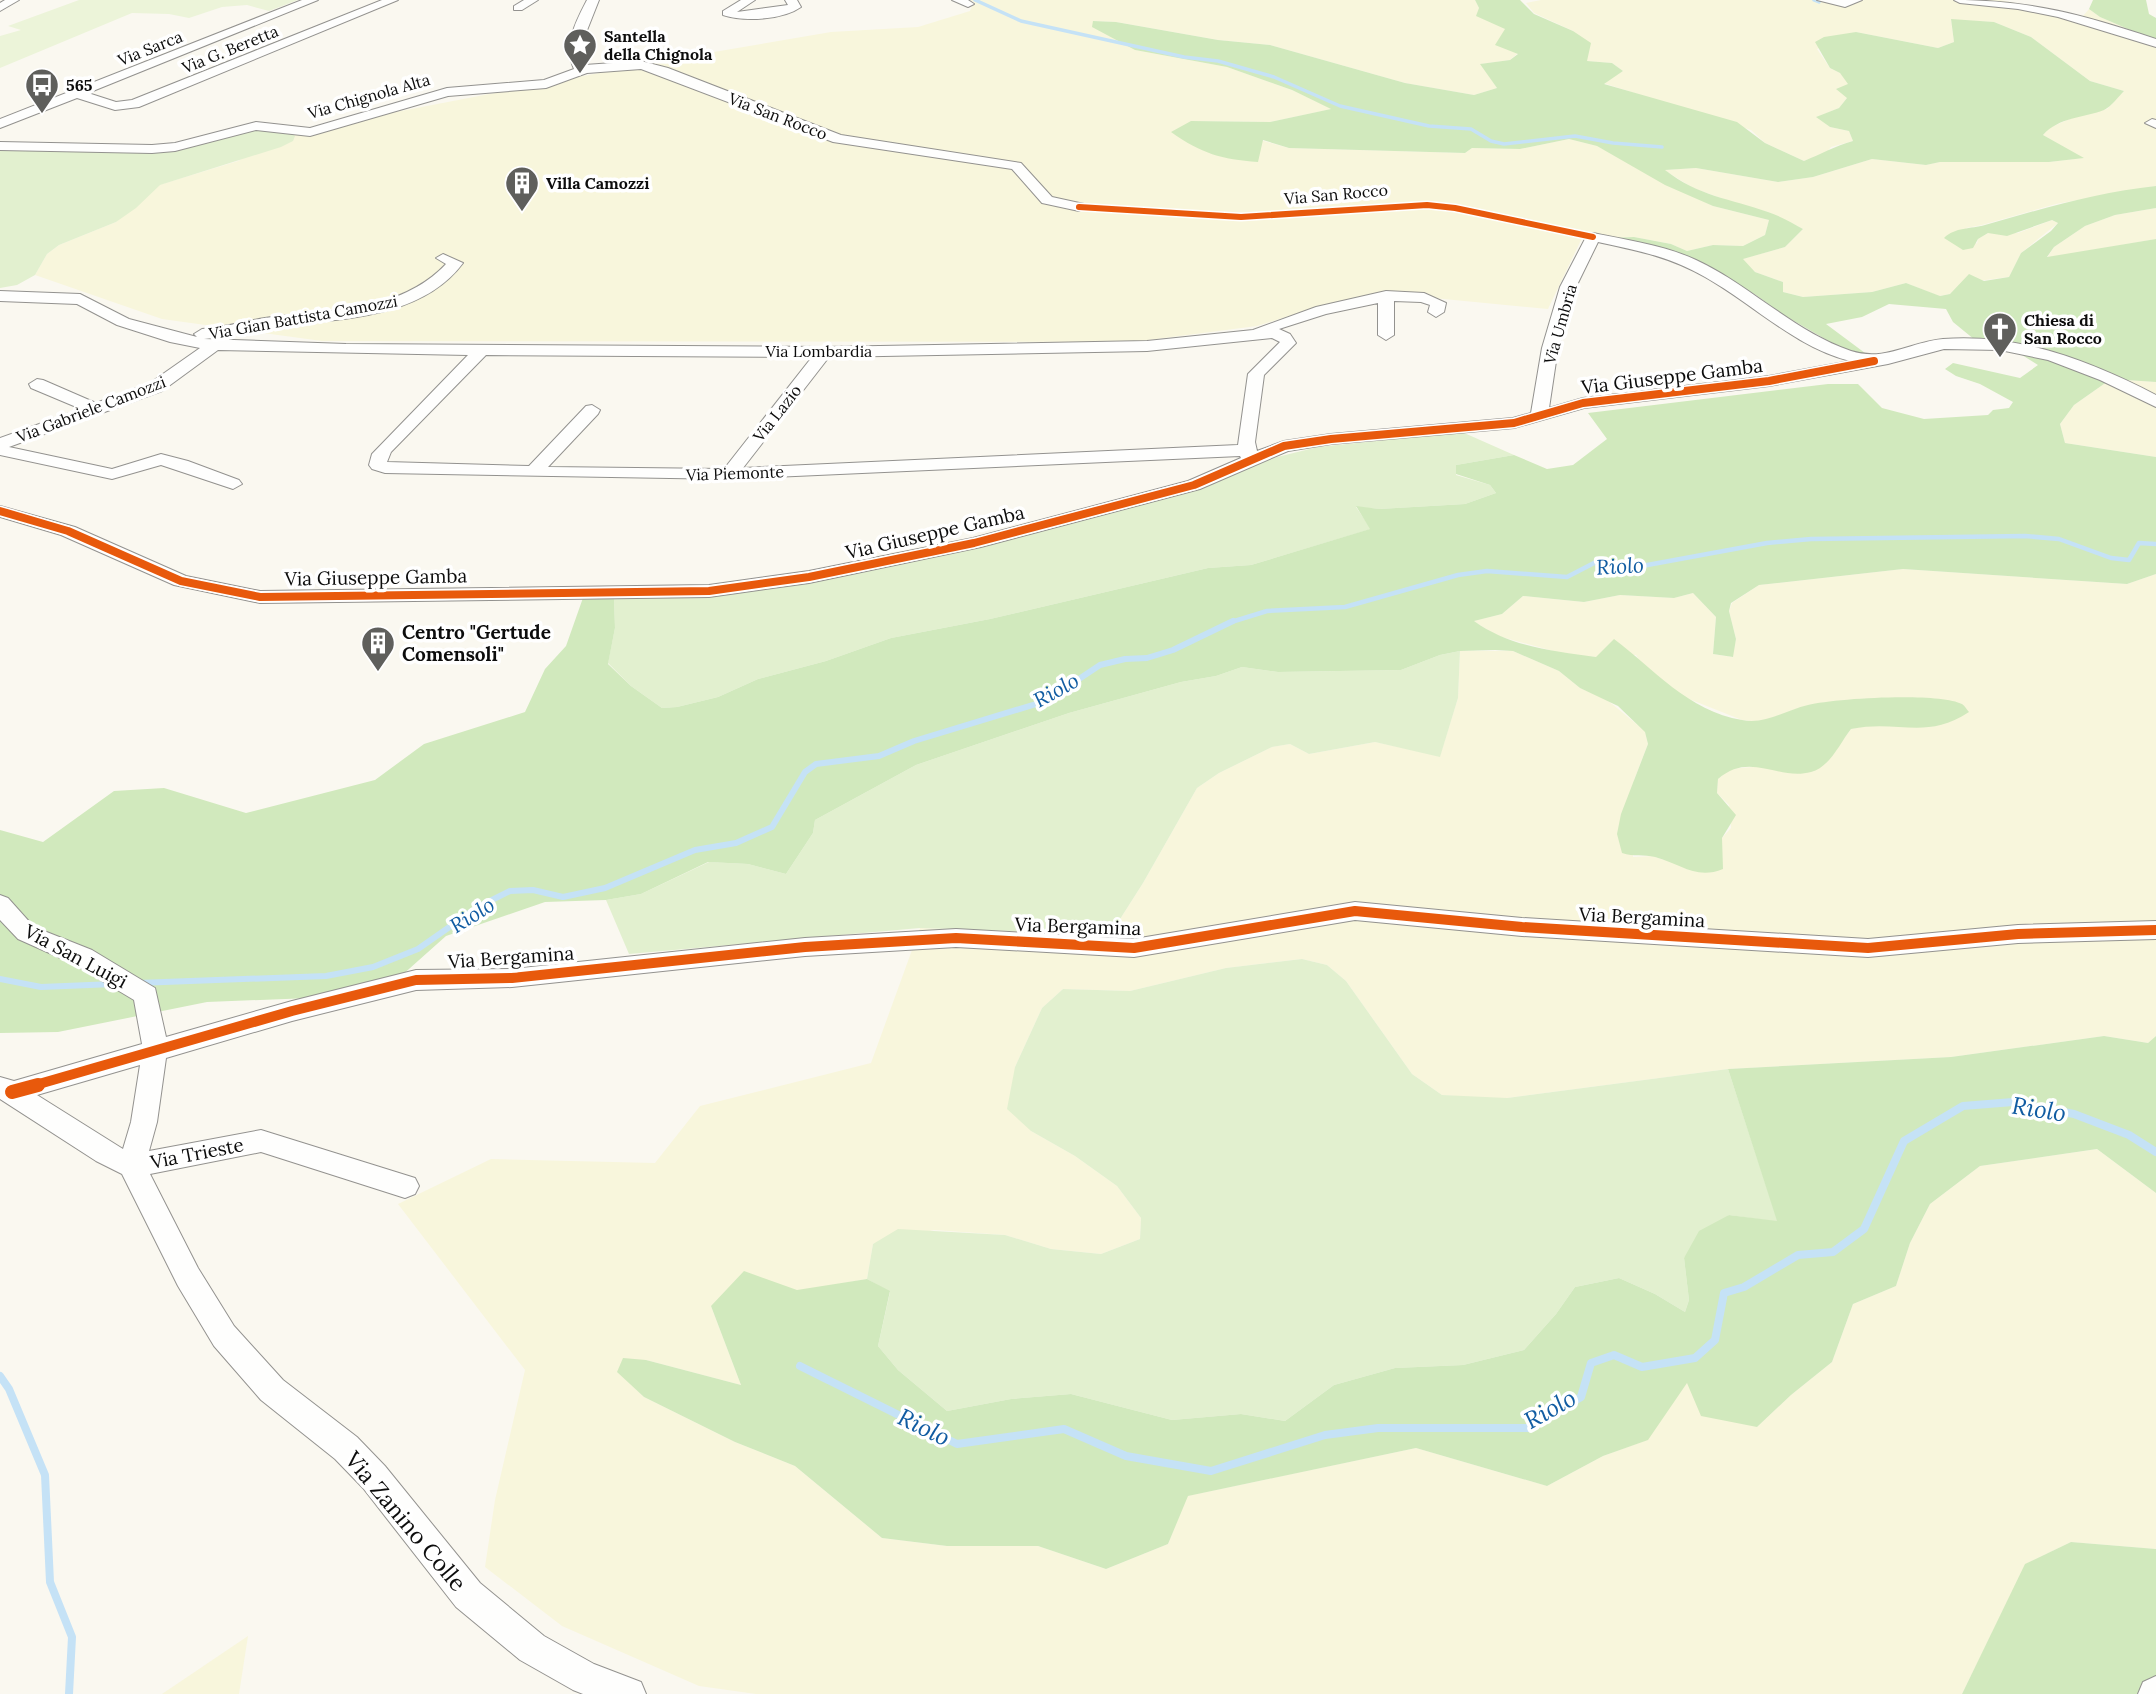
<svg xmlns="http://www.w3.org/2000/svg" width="2156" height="1694" viewBox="0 0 2156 1694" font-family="Lora,serif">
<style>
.farmland{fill:#f8f6dc}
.green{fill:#e2f0cf}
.forest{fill:#d1e9bd}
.pitch{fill:#ecf4d9}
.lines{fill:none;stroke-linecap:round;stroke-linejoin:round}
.stream-far3{stroke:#c5e2f6;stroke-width:3.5}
.stream-far2{stroke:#c5e2f6;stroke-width:4.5}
.stream-far1{stroke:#c5e2f6;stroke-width:6}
.stream{stroke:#c5e2f6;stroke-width:8}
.minor-casing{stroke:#93928f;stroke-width:2}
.minor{fill:#fefefd;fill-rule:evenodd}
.cycleway-far3-casing{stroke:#fff;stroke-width:9}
.cycleway-far2-casing{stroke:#fff;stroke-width:11}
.cycleway-far1-casing{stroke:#fff;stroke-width:15}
.cycleway-casing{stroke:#fff;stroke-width:18}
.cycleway-far3{stroke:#e8590c;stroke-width:6}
.cycleway-far2{stroke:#e8590c;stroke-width:8}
.cycleway-far1{stroke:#e8590c;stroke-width:10}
.cycleway{stroke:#e8590c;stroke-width:14}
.labels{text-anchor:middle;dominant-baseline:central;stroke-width:7;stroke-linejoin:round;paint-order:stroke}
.far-poi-label{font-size:16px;font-weight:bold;fill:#0c0c0c;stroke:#fff;text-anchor:start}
.far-street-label{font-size:16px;fill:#0c0c0c;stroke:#fff}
.street-label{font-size:19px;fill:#0c0c0c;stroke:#fff}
.poi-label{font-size:19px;font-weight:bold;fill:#0c0c0c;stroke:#fff;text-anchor:start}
.water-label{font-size:21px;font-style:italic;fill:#115ca2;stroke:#fff}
.near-street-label{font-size:23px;fill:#0c0c0c;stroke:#fff}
.near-water-label{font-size:24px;font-style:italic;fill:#115ca2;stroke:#fff}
</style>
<rect width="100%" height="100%" fill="#faf8f0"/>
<g class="farmland">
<path d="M970 0H1475L1479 8 1505 29 1518 53 1510 60 1481 64 1497 88 1474 95 1405 83 1270 45 1218 40 1116 22 1093 21 1135 50 1227 67 1292 90 1332 109 1270 122 1191 121 1289 148 1465 153 1472 148 1520 149 1569 139 1597 146 1713 206 1769 220 1765 235 1743 246 1713 245 1687 251 1671 244 1634 237 1610 238 1587 234 1582 238 1548 309 1382 293 1324 305 1257 326 1133 342 322 341 162 319 35 275 47 254 59 245 116 222 159 185 238 161 292 132 661 61 831 32 918 27 970 11 974 2Z"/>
<path d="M1541 0H1821L1839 6 1864 0H2000L2083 16 2089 9 2100 17 2156 41V186L2056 204 1982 225 1966 228 1977 244 1978 239 1988 233H2018L2052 220 2058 223 2021 253 2009 277 1962 283 1950 294 1939 296 1906 283 1872 292 1803 297 1783 292V282L1755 272 1742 259 1785 247 1803 229 1768 212 1743 206 1693 188 1664 170 1696 168 1778 182 1813 177 1872 159 1926 165 1940 162H2049L2082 158 2043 135 2049 128 2072 118 2107 109 2124 91 2090 81 2031 37 1994 22 1951 20 1954 42 1938 48 1856 32 1817 49 1830 68 1840 73 1849 84 1847 98 1839 108 1817 117 1830 127 1849 131 1853 141 1831 147 1827 152 1804 161 1765 143 1751 130 1603 83 1623 71 1612 63 1586 61 1573 31 1534 13 1526 3Z"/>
<path d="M2156 208V239L2047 258 2054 247 2085 226 2115 215Z"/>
<path d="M2111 379 2156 382V457L2065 443 2060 424 2074 405Z"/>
<path d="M1903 569 2127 584 2156 574V1036L2148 1043 2104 1036 1951 1057 1728 1069 1507 1098H1481L1442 1095 1412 1074 1346 981 1327 965 1302 959 1226 968 1130 991 1063 989 1042 1008 1015 1067 1031 1131 1075 1156 1117 1186 1141 1218 1140 1239 1101 1254 1051 1249 1005 1235 934 1230 873 1244 867 1279 711 1306 741 1385 646 1360 618 1372 644 1397 735 1442 795 1466 882 1538 947 1546H1038L1106 1569 1168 1544 1187 1496 1416 1448 1547 1486 1603 1456 1647 1440 1687 1382 1757 1427 1791 1395 1832 1362 1853 1304 1896 1286 1910 1243 1930 1204 1980 1166 2097 1149 2156 1193V1549L2071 1542 2026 1564 1962 1694H756L699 1686 562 1626 485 1567 495 1500 525 1370 398 1204 491 1159 655 1163 700 1106 871 1063 920 928 1045 932 1108 938 1143 883 1197 788 1219 773 1272 747 1290 744 1309 754 1375 742 1440 756 1458 698 1460 651H1513L1559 671 1580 688 1606 699 1645 731 1648 744 1634 780 1633 857 1652 856 1664 860 1722 838 1731 828 1729 805 1717 793 1718 779 1730 769 1762 766 1791 773 1843 740 1851 729 1873 724 1896 725 1962 704 1923 698 1857 699 1809 705 1760 722 1742 720 1684 697 1642 665 1636 655 1596 657 1564 654 1498 636 1473 621 1502 614 1523 596 1584 602 1620 595 1674 598 1693 593 1716 617 1713 654 1732 657 1736 639 1729 611 1732 603 1759 585Z"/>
<path d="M248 1636 239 1694H162Z"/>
</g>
<g class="green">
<path d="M260 128 292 132 295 136 293 141 281 147 160 185 136 208 116 222 59 245 47 254 35 275 17 285 0 288V148L169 152Z"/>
<path d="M1462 432 1514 455 1456 465V475L1490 485 1496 493 1465 504 1379 509 1356 507 1371 529 1251 565 1208 568 990 619 891 638 826 661 758 679 718 697 677 707 662 708 631 686 608 663 615 628 614 598 705 597 857 572 997 543 1204 488 1265 460 1318 447Z"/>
<path d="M1460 651 1458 698 1440 757 1375 742 1309 754 1290 744 1272 747 1219 773 1197 788 1143 883 1108 938 1045 932 920 928 629 954 606 900 641 894 709 862 748 864 786 874 813 833 815 820 916 765 1069 713 1181 682 1216 676 1242 667 1278 672 1401 670 1440 655Z"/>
<path d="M1302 959 1327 965 1346 981 1412 1074 1442 1095 1507 1098 1728 1069 1778 1222 1729 1215 1684 1258 1689 1300 1685 1312 1655 1294 1619 1278 1575 1287 1556 1314 1524 1350 1463 1365 1395 1368 1334 1385 1285 1421 1241 1414 1172 1420 1071 1394 1011 1399 947 1411 898 1370 878 1346 890 1292 867 1279 873 1244 898 1229 1005 1235 1051 1249 1101 1254 1140 1239 1141 1218 1117 1186 1075 1156 1031 1131 1007 1109 1015 1067 1042 1008 1063 989 1130 991 1226 968Z"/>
</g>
<g class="forest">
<path d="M1475 0H1520L1534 14 1573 31 1591 43 1587 61 1612 63 1623 71 1604 84 1737 122 1765 143 1804 161C1821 154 1835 146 1853 141L1849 131 1830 127 1816 117 1839 108 1847 98 1836 89 1848 84 1840 73 1830 68 1815 42 1824 37 1856 32 1938 48 1954 42 1951 19 1994 22 2031 37 2090 81 2124 91C2118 97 2112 106 2104 110 2083 118 2059 117 2043 135L2084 158 2049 162H1940L1926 165 1872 159 1813 177 1778 182 1696 168 1665 170C1698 196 1731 199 1768 212 1780 216 1792 223 1803 229L1785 247 1743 259 1755 272 1783 282V292L1803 297 1872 292 1906 283 1940 296 1950 294 1969 274 1984 281 2009 277 2021 253 2051 231 2058 223 2052 220 2007 236 1988 233 1978 239 1973 248 1963 250 1944 238C1955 227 1971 229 1985 225 2041 209 2098 192 2156 186V208L2115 215 2085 226 2054 247 2047 257 2156 239V382L2111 379 2074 405 2060 424 2065 443 2156 457V574L2127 584 1903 569 1759 585 1731 603 1729 611 1736 639 1733 657 1713 654 1716 617 1693 593 1674 598 1620 595 1584 602 1523 596 1502 614 1474 621C1510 647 1553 651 1596 657L1614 639C1654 669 1688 711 1742 720 1765 725 1786 710 1808 705 1835 698 1939 692 1962 704 1965 706 1967 710 1969 712 1924 741 1899 719 1851 729 1840 743 1830 767 1811 772 1778 781 1750 751 1718 779L1717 793 1736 815 1722 838 1723 869C1696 880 1681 864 1655 857 1644 854 1634 857 1622 853L1617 834 1621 814 1648 744 1645 732 1618 706 1580 688 1559 671 1513 651 1495 650 1460 651 1440 655 1401 670 1278 672 1242 667 1216 676 1181 682 1069 713 916 765 815 820 813 833 786 874 748 864 708 862 641 894 606 900 545 902 446 936 400 977 336 997 207 1002 58 1032 0 1033V830L43 842 114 791 164 788 246 813 375 780 424 744 525 712 545 669 566 646 584 595 614 598 615 628 608 664 631 686 662 708 677 707 718 697 758 679 826 661 891 638 990 619 1208 568 1251 565 1370 529 1356 506 1379 509 1465 504 1496 493 1490 485 1456 474V465L1514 455 1547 469 1573 465 1607 439 1588 413 1828 384H1858L1882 408 1924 419 1988 415 1993 410 2009 408 2013 402 1980 384 1956 376 1945 369 1953 363 2020 378 2038 365 2014 350 2004 339 1975 340 1953 322 1946 309 1889 304 1862 317 1826 324 1869 356 1837 346 1782 314 1756 295 1689 257 1610 238 1634 237 1671 244 1687 251 1713 245 1743 246 1765 235 1769 220 1713 206 1665 185 1597 146 1569 139 1520 149 1472 148 1465 153 1289 148 1263 140 1258 162C1221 159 1202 154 1171 132L1191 121 1270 122 1331 109 1292 90 1227 67 1135 50 1092 27 1093 21 1116 22 1218 40 1270 45 1405 83 1474 95 1497 88 1480 64 1510 60 1518 54 1495 45 1505 29 1476 16 1479 8Z"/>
<path d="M2093 0H2146L2149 14 2156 18V41L2100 17 2089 9Z"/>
<path d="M2104 1036 2148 1043 2156 1036V1193L2097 1149 1980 1166 1930 1204 1910 1243 1896 1286 1853 1304 1832 1362 1791 1395 1757 1427 1701 1416 1687 1383 1648 1440 1603 1456 1547 1486 1416 1448 1188 1496 1168 1544 1106 1569 1038 1546H947L882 1538 795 1466 735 1442 644 1397 617 1372 623 1358 646 1360 741 1385 711 1306 744 1271 797 1290 867 1279 890 1291 878 1346 898 1370 947 1411 1011 1399 1071 1394 1172 1420 1241 1414 1285 1421 1334 1385 1395 1368 1463 1365 1524 1350 1556 1314 1575 1287 1619 1278 1655 1294 1685 1312 1689 1300 1684 1258 1699 1231 1729 1215 1777 1221 1728 1069 1951 1057Z"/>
<path d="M2071 1542 2156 1549V1694H1962L2025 1564Z"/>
</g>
<path class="pitch" d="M79 0H298L269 11 247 5 222 7 189 18 169 14 132 13 0 68V36L21 30 8 26Z"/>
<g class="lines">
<g class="stream-far3">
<path d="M975 0 1021 21 1184 57 1218 61 1274 77 1340 106 1429 126 1471 129 1491 141 1504 144 1575 136 1613 143 1662 147"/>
<path d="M1814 0 1819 2"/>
</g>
<path class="stream-far2" d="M1228 623 1267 611 1345 607 1458 575 1487 571 1567 577 1594 563 1642 566 1767 543 1811 539 2025 536 2059 539 2111 558 2129 560 2139 543 2156 544"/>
<g class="stream-far1">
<path d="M0 979 41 987 114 984"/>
<path d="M138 983 326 976 373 967 418 949 478 907 510 891 533 890 563 897 605 888 695 850 736 843 772 827 805 772 816 764 879 756 914 741 1046 701 1100 665 1125 659 1147 658 1173 650 1233 621"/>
</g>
<g class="stream">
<path d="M0 1376 9 1389 45 1475 50 1582 72 1637 69 1694"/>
<path d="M828 1380 800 1366 957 1444 1064 1429 1126 1456 1211 1471 1325 1435 1378 1428H1528L1581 1397 1591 1363 1614 1355 1642 1367 1695 1358 1715 1340 1724 1293 1744 1287 1798 1255 1833 1252 1864 1229 1904 1141 1963 1106 2013 1102 2074 1114 2129 1135 2156 1152"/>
</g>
<g class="minor-casing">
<g id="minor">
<path d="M5 0H19L0 11V3Z"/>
<path d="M302 0H318L88 93 116 102 132 100 382 0H398L139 107 115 110 77 98 0 128V119Z"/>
<path d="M524 0H538L522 10H514V6Z"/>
<path d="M587 0H599L582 43 585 65 641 61 668 68 841 135 1021 163 1052 197 1084 204 1086 207 1079 211 1042 203 1012 169 833 142 641 69 587 73 546 88 448 96 310 136 256 130 175 151 152 153 0 150V142L152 145 175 143 256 122 310 128 447 88 544 80 574 69C563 45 576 21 587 0Z"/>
<path d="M741 0H755L737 12 788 5 785 0H797L801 7C783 20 744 22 723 15V11Z"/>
<path d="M952 0H968L974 4 968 7Z"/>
<path d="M1817 0H1862L1845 7Z"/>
<path d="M1954 0C2031 0 2084 15 2156 39V47L2058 17 2018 9 1960 3Z"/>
<path d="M2152 119 2156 120V128L2145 123Z"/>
<path d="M1593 233C1627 240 1664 245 1696 260 1750 285 1793 331 1851 351 1885 362 1910 342 1943 339 2019 333 2090 361 2156 395V407L2100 380 2048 360 2000 350 1944 349 1888 364 1769 386 1584 408 1514 428 1331 444 1288 451 1200 489 981 547 809 583 709 597 260 603 174 585 61 535 0 517V506L75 527 186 576 260 591 709 585 809 571 973 538 1188 481 1241 458 1240 456 729 479 385 473 372 469 369 465 372 454 468 355 218 350 162 391 9 447 112 469 161 454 188 461 239 480 242 484 233 489 161 465 112 479 0 455V438L81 409 31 388 29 384 37 379 43 380 96 403 150 383 200 348 170 342 117 325 77 304 0 301V291L80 294 129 319 197 337 194 334 202 329C224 328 244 321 265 318 327 310 400 313 446 264L436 258 443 254 463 263C420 321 334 319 268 327 247 330 226 337 204 339L346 344 824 347 1147 341 1253 330 1316 307 1386 291 1424 293 1446 303 1444 312 1436 317 1428 312 1430 305 1421 302 1394 301V335L1386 340 1378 335V303L1326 314 1279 329 1290 334 1296 343 1264 375 1255 442 1257 451 1284 441 1331 434 1513 418 1531 413 1542 348 1560 287 1586 237ZM1598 242C1636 250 1671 257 1705 277 1753 304 1795 347 1850 361L1769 376 1583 398 1549 408 1558 348 1576 287ZM1272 338 1280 342 1248 374 1238 445 743 468 829 357 1147 351ZM486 355 812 357 724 469 548 467 598 414 600 410 592 405 586 406 529 466 387 462 391 452Z"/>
<path d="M0 895 8 898 34 927 92 950 155 988 166 1037 292 1001 416 970 512 969 805 938 956 929 1134 939 1355 902 1522 918 1868 939 2018 925 2156 921V939L2018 943 1868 957 1522 936 1355 920 1134 957 956 947 805 956 512 987 416 990 292 1021 166 1058 157 1122 149 1151 261 1130 415 1178 419 1186 415 1194 405 1198 261 1152 150 1174 198 1268 234 1326 283 1380 357 1437 385 1466 480 1583 544 1636 594 1664 641 1682 646 1694H583L573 1690 520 1660 456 1607 363 1488 335 1459 261 1400 214 1346 178 1286 122 1174 96 1161 0 1099V1077L14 1081 142 1044 134 1000 74 964 18 939 0 920ZM140 1065 131 1122 123 1149 37 1095Z"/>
<path d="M2156 1676V1694H2138L2143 1682Z"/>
</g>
</g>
<use href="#minor" class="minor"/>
<g class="cycleway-far3-casing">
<path id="cycleway-far3" d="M1079 207 1241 217 1427 205 1455 208 1593 237"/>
</g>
<g class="cycleway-far2-casing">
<path id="cycleway-far2" d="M0 511 68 531 181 581 260 597 709 591 809 577 974 543 1194 485 1284 446 1331 439 1514 423 1583 403 1769 381 1874 361"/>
</g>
<g class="cycleway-far1-casing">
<path id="cycleway-far1" d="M32 1086 292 1011 416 980 512 978 805 947 956 938 1134 948 1355 911 1522 927 1868 948 2018 934 2156 930"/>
</g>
<g class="cycleway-casing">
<path id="cycleway" d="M12 1092 38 1085"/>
</g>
<use href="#cycleway-far3" class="cycleway-far3"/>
<use href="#cycleway-far2" class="cycleway-far2"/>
<use href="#cycleway-far1" class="cycleway-far1"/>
<use href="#cycleway" class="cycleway"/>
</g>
<defs>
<g id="sight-pin" transform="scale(1.75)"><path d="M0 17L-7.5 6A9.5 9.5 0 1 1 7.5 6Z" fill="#5f5f5c" stroke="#fff"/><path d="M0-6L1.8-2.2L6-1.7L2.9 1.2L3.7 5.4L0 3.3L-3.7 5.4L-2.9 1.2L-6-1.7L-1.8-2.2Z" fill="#fff"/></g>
<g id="bus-pin" transform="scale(1.75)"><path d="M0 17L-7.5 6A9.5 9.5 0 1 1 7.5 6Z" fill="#5f5f5c" stroke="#fff"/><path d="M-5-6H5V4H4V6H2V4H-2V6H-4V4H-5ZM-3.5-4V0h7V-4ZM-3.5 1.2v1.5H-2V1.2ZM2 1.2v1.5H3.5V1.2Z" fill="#fff"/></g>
<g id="building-pin" transform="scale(1.75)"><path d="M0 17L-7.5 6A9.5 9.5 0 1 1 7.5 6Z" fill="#5f5f5c" stroke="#fff"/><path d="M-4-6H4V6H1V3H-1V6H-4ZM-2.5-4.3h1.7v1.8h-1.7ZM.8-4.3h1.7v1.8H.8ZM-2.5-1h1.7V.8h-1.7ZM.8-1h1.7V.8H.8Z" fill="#fff"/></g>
<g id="church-pin" transform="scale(1.75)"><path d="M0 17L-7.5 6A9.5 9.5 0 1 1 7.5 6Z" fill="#5f5f5c" stroke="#fff"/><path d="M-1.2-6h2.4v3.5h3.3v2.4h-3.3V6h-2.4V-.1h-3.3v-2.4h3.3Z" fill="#fff"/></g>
</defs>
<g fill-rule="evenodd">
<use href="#sight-pin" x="580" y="45"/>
<use href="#bus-pin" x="42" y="85"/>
<use href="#building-pin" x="522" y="183"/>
<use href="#church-pin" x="2000" y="329"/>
<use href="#building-pin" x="378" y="643"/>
</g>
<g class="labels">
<g class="far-poi-label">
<text x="604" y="36">Santella<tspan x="604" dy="18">della Chignola</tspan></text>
<text x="66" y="85">565</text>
<text x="546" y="183">Villa Camozzi</text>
<text x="2024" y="320">Chiesa di<tspan x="2024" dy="18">San Rocco</tspan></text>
</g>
<g class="far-street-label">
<text transform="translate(150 48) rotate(-22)">Via Sarca</text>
<text transform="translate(230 49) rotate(-22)">Via G. Beretta</text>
<text transform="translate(369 96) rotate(-16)">Via Chignola Alta</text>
<text transform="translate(778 116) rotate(21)">Via San Rocco</text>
<text transform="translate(1336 194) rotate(-5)">Via San Rocco</text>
<text transform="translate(303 317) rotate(-10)">Via Gian Battista Camozzi</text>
<text transform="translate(1560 324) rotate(-74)">Via Umbria</text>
<text x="819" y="351">Via Lombardia</text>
<text transform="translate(91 409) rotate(-21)">Via Gabriele Camozzi</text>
<text transform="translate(777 413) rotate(-52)">Via Lazio</text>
<text transform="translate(735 473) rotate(-2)">Via Piemonte</text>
</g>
<g class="street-label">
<text transform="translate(1672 376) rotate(-7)">Via Giuseppe Gamba</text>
<text transform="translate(935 532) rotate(-13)">Via Giuseppe Gamba</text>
<text transform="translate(376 577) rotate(-1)">Via Giuseppe Gamba</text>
<text transform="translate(1642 917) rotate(3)">Via Bergamina</text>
<text transform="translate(1078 926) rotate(2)">Via Bergamina</text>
<text transform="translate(76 956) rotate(28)">Via San Luigi</text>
<text transform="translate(511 957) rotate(-4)">Via Bergamina</text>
<text transform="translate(197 1153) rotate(-11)">Via Trieste</text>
</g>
<g class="poi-label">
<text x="402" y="632">Centro "Gertude<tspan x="402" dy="22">Comensoli"</tspan></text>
</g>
<g class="water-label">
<text transform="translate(1620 566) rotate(-3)">Riolo</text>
<text transform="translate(1056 690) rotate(-29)">Riolo</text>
<text transform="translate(472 915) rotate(-32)">Riolo</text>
</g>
<g class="near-street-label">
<text transform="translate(406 1521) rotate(50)">Via Zanino Colle</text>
</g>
<g class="near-water-label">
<text transform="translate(2039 1109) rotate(9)">Riolo</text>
<text transform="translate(1550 1409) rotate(-29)">Riolo</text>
<text transform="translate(924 1427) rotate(26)">Riolo</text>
</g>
</g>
</svg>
